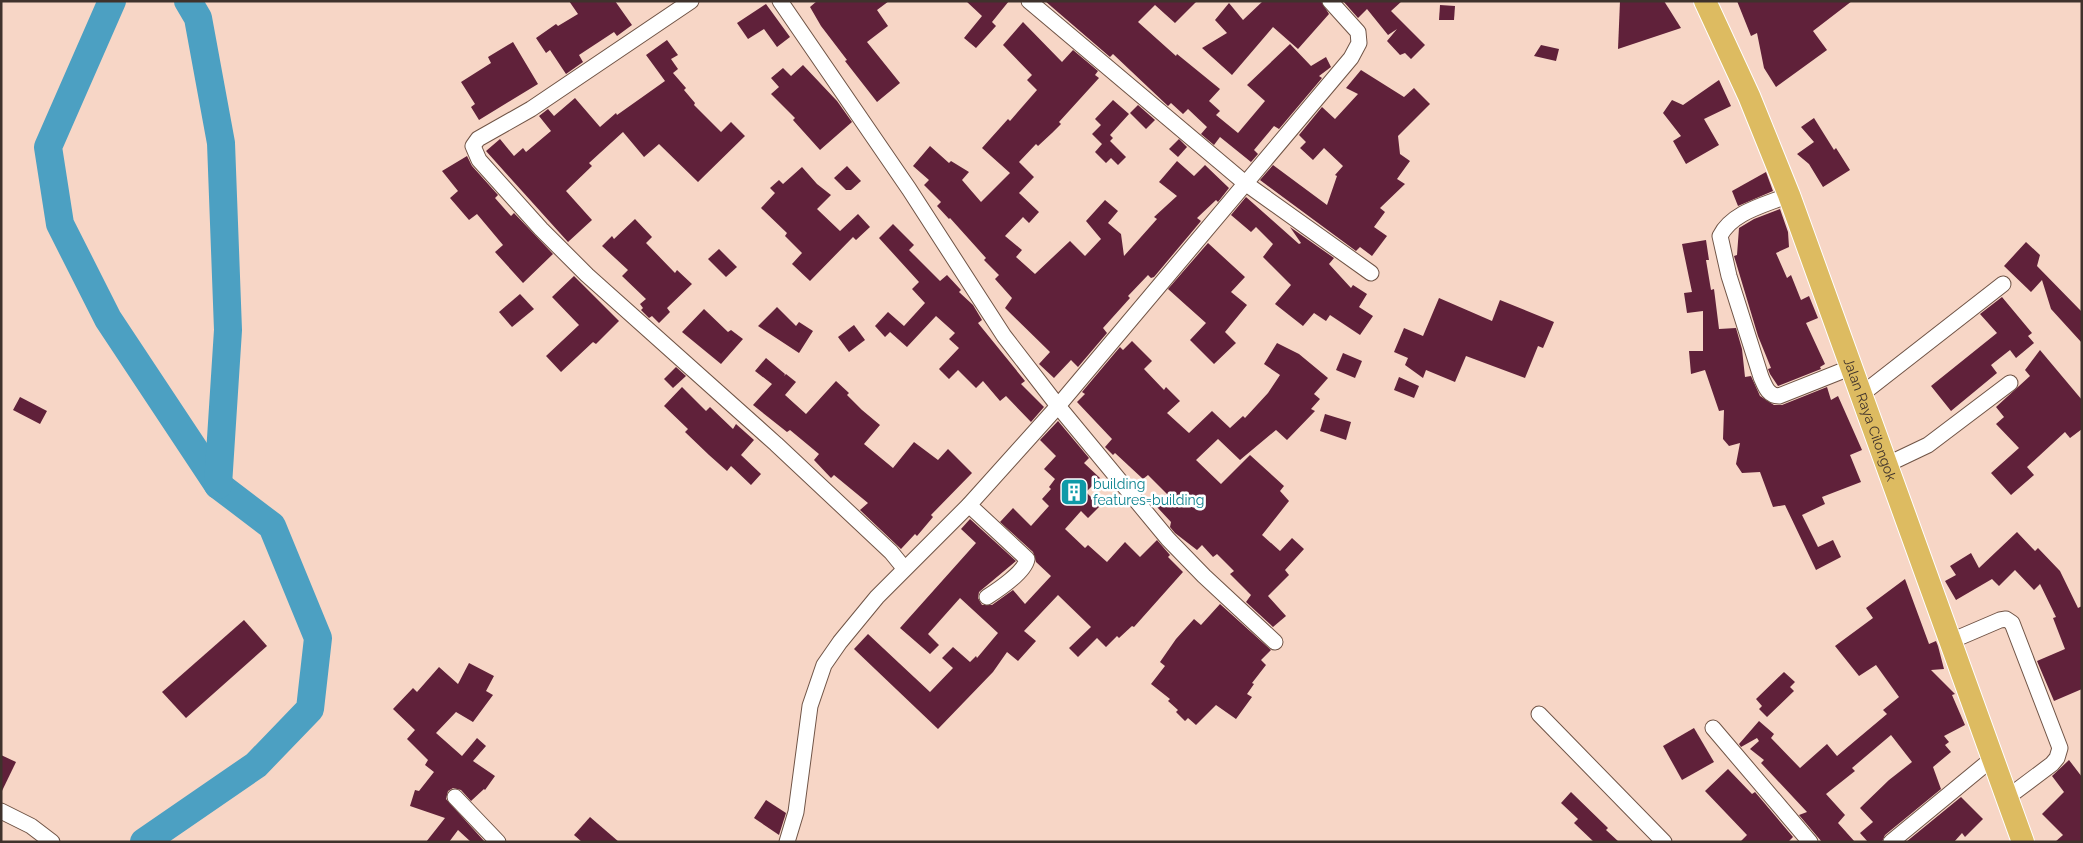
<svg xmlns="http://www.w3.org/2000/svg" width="2083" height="843" viewBox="0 0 2083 843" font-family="Raleway,sans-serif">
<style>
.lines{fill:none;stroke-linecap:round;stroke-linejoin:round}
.river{stroke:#4ca0c2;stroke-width:28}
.building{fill:#60213a}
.minor-casing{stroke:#705446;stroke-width:17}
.highway-casing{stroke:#fff;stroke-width:24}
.minor{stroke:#fff;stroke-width:15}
.highway{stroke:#ddbb61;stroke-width:22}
.labels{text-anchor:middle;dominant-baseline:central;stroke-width:5;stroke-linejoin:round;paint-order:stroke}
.street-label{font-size:14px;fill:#3f322c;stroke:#fff}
.culture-label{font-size:14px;fill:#0d838f;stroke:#fff;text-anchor:start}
</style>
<rect width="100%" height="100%" fill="#f7d6c6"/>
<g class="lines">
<g class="river">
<path d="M112 1 48 147 60 224 108 319 218 485 272 526 318 638 310 709 256 765 144 842"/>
<path d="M188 1 198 18 221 143 228 330 218 485"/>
</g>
</g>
<g class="building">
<path d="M569 1H615L632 25 617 36 614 32 579 55 583 62 566 74 550 50 546 53 536 38 556 24 558 26 578 14Z"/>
<path d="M817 1H889L877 10 888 26 867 42 900 83 877 102 845 61 847 60 821 26 810 7Z"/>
<path d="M966 1H1009L992 22 996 26 976 48 964 38 982 16Z"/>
<path d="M1045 1H1197L1175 23 1155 5 1138 22 1176 56 1177 54 1220 89 1209 101 1220 111 1216 115 1238 133 1265 101 1247 85 1290 44 1311 66 1326 57 1331 67 1319 76 1322 78 1279 129 1274 126 1254 150 1258 154 1251 162 1220 137 1214 145 1201 134 1207 127 1188 109 1183 114 1171 103 1168 106 1113 54 1110 57Z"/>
<path d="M1263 1H1321L1329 14 1298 49 1273 27 1232 75 1202 48 1227 33 1215 20 1229 3 1243 20Z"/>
<path d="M1343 1H1402L1391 11 1425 45 1411 59 1405 53 1400 55 1387 41 1397 29 1388 35 1367 9 1358 18Z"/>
<path d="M1620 1H1664L1681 28 1618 49Z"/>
<path d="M1737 1H1852L1813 31 1827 50 1776 87 1764 68 1757 33 1751 36Z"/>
<path d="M766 4 790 37 777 47 764 29 748 39 737 23Z"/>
<path d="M1440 5 1455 6 1454 20H1439Z"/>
<path d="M1023 22 1062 62 1073 50 1098 71 1095 75 1099 78 1059 122 1061 124 1052 133 1038 146 1036 144 1019 162 1034 177 1019 193 1039 212 1029 223 1023 217 1005 236 1022 250 1016 257 1035 274 1070 241 1085 256 1101 239 1086 221 1105 200 1118 211 1108 223 1121 234 1124 256 1157 219 1154 217 1177 196 1159 182 1177 161 1194 176 1205 165 1229 188 1218 202 1216 200 1197 218 1201 221 1154 277 1151 278 1148 275 1128 296 1130 298 1103 328 1107 333 1078 367 1071 360 1054 378 1039 364 1050 352 1005 308 1012 298 995 279 999 275 984 260 986 258 950 218 949 219 937 206 941 202 924 185 929 180 913 166 930 146 949 163 951 161 969 172 962 180 981 202 1010 173 982 148 1008 119 1010 121 1037 90 1027 80 1032 75 1003 45Z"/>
<path d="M667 40 678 55 671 59 678 69 673 73 686 88 684 90 695 103 694 105 721 132 731 122 745 136 698 182 659 144 644 157 623 132 589 163 592 166 566 191 592 220 568 242 486 151 500 139 514 156 523 148 526 152 551 131 539 116 548 109 554 116 575 98 600 127 616 113 617 115 665 81 646 55Z"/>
<path d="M513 42 538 84 479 120 471 107 475 104 461 82 491 63 488 57Z"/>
<path d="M1541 45 1559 49 1556 61 1534 56Z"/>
<path d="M803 65 837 101 852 122 820 150 793 120 795 118 771 94 779 87 771 78 783 68 791 76Z"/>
<path d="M1361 70 1404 97 1414 88 1430 104 1398 136 1400 154 1410 161 1397 179 1405 184 1380 208 1385 212 1374 227 1387 236 1372 256 1360 247 1356 251 1260 180 1273 165 1327 205 1337 176 1335 175 1343 166 1324 148 1313 160 1300 148 1306 142 1299 135 1322 107 1335 119 1358 94 1346 88Z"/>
<path d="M1719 80 1731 106 1704 119 1719 145 1686 164 1673 141 1681 136 1663 113 1672 100 1683 105Z"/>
<path d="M1113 100 1129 114 1110 135 1113 138 1110 141 1126 157 1118 165 1111 158 1106 163 1095 152 1102 144 1092 134 1101 125 1095 119Z"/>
<path d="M1138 105 1155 120 1146 129 1130 113Z"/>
<path d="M1814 118 1834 150 1836 148 1850 170 1823 187 1809 164 1797 154 1814 142 1801 127Z"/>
<path d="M1179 139 1187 147 1178 157 1169 149Z"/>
<path d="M467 156 472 166 498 195 495 198 511 216 514 213 553 254 523 283 495 252 503 245 477 214 469 220 450 198 458 191 442 171Z"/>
<path d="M847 166 861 181 851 190H846L834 178Z"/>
<path d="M802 167 817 184 831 195 817 209 840 231 858 214 870 227 856 240 853 237 810 281 792 264 802 253 785 236 787 233 761 208 775 193 770 188 779 180 783 184Z"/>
<path d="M1766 172 1773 191 1738 206 1732 191Z"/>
<path d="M1246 197 1299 244 1301 243 1290 227 1334 258 1329 264 1351 288 1353 285 1367 294 1359 307 1373 316 1360 335 1330 315 1326 321 1314 313 1303 326 1275 304 1291 285 1263 257 1273 244 1256 227 1251 232 1231 215Z"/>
<path d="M1780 209 1788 232 1789 247 1776 253 1787 278 1791 275 1801 300 1809 296 1818 318 1806 323 1825 364 1820 367 1821 369 1778 386 1770 374 1768 369 1771 368 1758 336 1734 256 1737 255 1739 228 1754 219Z"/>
<path d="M635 219 652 237 646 243 675 273 677 270 692 284 667 308 670 312 659 323 652 316 649 318 641 310 643 308 640 304 646 299 622 276 628 270 602 246 612 236 614 239Z"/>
<path d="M893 224 914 245 909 250 940 281 947 275 961 290 959 292 973 305 982 320 978 323 1025 381 1021 384 1044 407 1031 422 1006 396 1000 401 983 381 976 388 958 370 949 379 939 369 959 348 949 339 955 333 936 316 907 347 890 332 885 337 875 326 888 312 904 326 925 303 912 289 919 282 879 238Z"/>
<path d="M1706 240 1709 260H1706L1711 290 1714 289 1719 329 1736 328 1742 349 1745 377 1751 376 1760 396 1774 405H1782L1827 387 1831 400 1838 396 1862 450 1850 455 1861 482 1822 497 1825 504 1802 515 1818 547 1833 540 1841 557 1816 570 1785 505 1773 507 1760 472 1742 473 1736 464 1740 443 1729 446 1723 439 1724 410 1719 411 1705 370 1691 374 1689 351H1703V311L1687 313 1684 293 1692 292 1682 244Z"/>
<path d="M2026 242 2040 255 2037 266 2082 312V343L2051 309 2042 280 2031 292 2004 266Z"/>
<path d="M1208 243 1245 277 1231 292 1247 305 1225 332 1236 343 1214 364 1190 340 1206 323 1168 289Z"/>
<path d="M719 249 737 267 726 277 708 259Z"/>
<path d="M574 276 619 321 596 344 593 342 561 372 546 356 579 325 552 297Z"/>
<path d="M520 294 534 309 512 327 499 312Z"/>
<path d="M2002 297 2032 333 2028 336 2034 343 2016 358 2010 350 1991 365 1997 373 1951 411 1931 386 1997 333 1980 314Z"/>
<path d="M1439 298 1492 321 1500 300 1554 322 1543 348 1538 346 1525 378 1466 356 1455 382 1426 370 1423 378 1405 365 1408 358 1394 352 1404 328 1423 336Z"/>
<path d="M777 307 796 326 799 322 813 331 799 353 758 326Z"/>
<path d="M704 309 728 332 731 330 743 339 721 364 682 332Z"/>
<path d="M854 325 865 340 849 352 838 337Z"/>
<path d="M1132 341 1152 361 1144 369 1164 390 1166 387 1180 401 1167 413 1189 433 1212 411 1230 428 1243 416 1245 418 1268 393 1280 375 1264 364 1277 343 1299 354 1328 378 1314 394 1320 399 1311 409 1315 411 1287 440 1276 430 1240 460 1218 439 1196 460 1221 484 1250 455 1284 486 1280 491 1289 501 1262 535 1280 551 1292 538 1304 549 1285 570 1289 575 1268 596 1286 616 1273 627 1246 602 1251 595 1230 574 1234 571 1217 554 1213 557 1202 545 1197 550 1175 533 1170 527 1171 522 1157 507 1169 496 1148 475 1143 479 1115 453 1113 455 1105 447 1112 439 1077 402 1085 394 1082 392 1120 347 1123 350Z"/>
<path d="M2040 350 2082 400V429L2070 438 2065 432 2027 467 2034 475 2011 495 1991 473 2019 448 1996 424 2004 417 1996 407 2030 376 2025 370Z"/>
<path d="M1343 353 1362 361 1355 378 1336 370Z"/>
<path d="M766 358 785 374 784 376 786 374 796 382 785 395 806 414 836 381 849 393 847 395 862 410 880 425 864 444 893 468 914 442 938 460 948 449 972 473 931 515 933 517 917 536 915 534 901 549 860 510 868 503 834 475 831 478 814 460 819 454 790 430 787 432 753 405 772 384 755 371Z"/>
<path d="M676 367 686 376 673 388 664 379Z"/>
<path d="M1399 377 1419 386 1414 398 1394 390Z"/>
<path d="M682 387 706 411 710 407 733 429 736 424 754 440 741 455 761 474 751 485 731 466 727 471 709 455 685 432 688 429 664 406Z"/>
<path d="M20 397 47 411 40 424 13 410Z"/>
<path d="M1325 414 1351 422 1346 440 1320 431Z"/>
<path d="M1058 421 1089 458 1084 463 1100 478 1086 492 1100 506 1088 518 1081 511 1065 529 1085 548 1088 545 1107 562 1125 542 1140 557 1157 540 1170 555 1168 557 1183 572 1134 627 1132 626 1119 638 1117 636 1106 647 1097 638 1078 657 1069 648 1091 627 1058 595 1024 631 1036 641 1018 661 1007 652 993 672 938 729 854 649 868 634 930 692 953 668 942 658 953 647 970 662 976 656 977 658 998 633 960 598 928 634 939 645 930 654 900 628 976 543 961 529 970 519 1016 561 979 592 978 598 982 605H992L1013 590 1025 604 1051 576 1036 562 1033 552 1000 522 1013 508 1031 526 1049 506 1042 499 1051 489 1049 487 1055 479 1044 469 1056 456 1040 440Z"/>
<path d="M2017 532 2035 551 2038 548 2060 571 2078 608 2082 606V689L2054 701 2037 661 2065 649 2053 618 2056 617 2040 584 2034 590 2015 570 1999 586 1992 579 1956 600 1945 581 1956 575 1950 566 1971 553 1979 568Z"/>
<path d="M1905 579 1929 644 1936 641 1938 646 1944 669 1931 670 1955 694 1952 695 1965 725 1944 736 1949 742 1945 745 1951 752 1933 767 1941 789 1885 835 1882 842H1868L1860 833 1873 822 1860 808 1889 780 1912 762 1891 735 1852 768 1855 771 1826 794 1845 815 1838 823 1855 842H1822L1799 815 1807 812 1761 763 1764 760 1750 749 1759 741 1757 738 1741 747 1739 744 1759 721 1774 734 1771 738 1800 768 1827 744 1837 756 1887 714 1883 710 1899 697 1876 665 1859 676 1835 646 1873 618 1866 608Z"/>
<path d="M1220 604 1271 650 1261 660 1266 665 1252 683 1254 684 1247 694 1252 697 1236 719 1216 705 1196 725 1188 718 1185 721 1176 712 1178 710 1168 701 1170 699 1151 684 1165 666 1160 662 1176 639 1194 619 1201 625Z"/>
<path d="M244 620 267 646 186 718 162 692Z"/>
<path d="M469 663 494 676 486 691 493 695 473 722 456 712 436 733 462 756 477 738 486 746 473 761 495 776 485 790 484 789 471 801 461 790 453 788 448 791 446 799 485 842H471L458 830 449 842H426L445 818 410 806 415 790 419 791 434 772 425 765 428 760 407 739 415 730 393 709 413 688 417 692 439 667 458 684Z"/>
<path d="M1784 672 1795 682 1790 687 1794 691 1767 717 1759 709 1762 706 1756 699Z"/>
<path d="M1694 728 1714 762 1682 780 1663 746Z"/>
<path d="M1 755 16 762 1 793Z"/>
<path d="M2069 760 2082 777V842H2055L2063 835 2042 814 2064 792 2052 776Z"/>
<path d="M1728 769 1752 794 1755 792 1793 837 1788 842H1740L1747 835 1705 791Z"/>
<path d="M1571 792 1608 828 1606 830 1619 842H1594L1574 823 1578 819 1561 803Z"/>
<path d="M1961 797 1983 819 1965 837 1962 833 1954 842H1906Z"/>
<path d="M766 800 786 813 779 835 754 818Z"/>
<path d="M590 817 619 842H582L574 835Z"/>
</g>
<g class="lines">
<g class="minor-casing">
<g id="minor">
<path d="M691 1 531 109 478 139 473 146 479 160 541 229 587 275 776 444 891 552 904 568"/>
<path d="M780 1 909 189 1004 336 1058 406 1168 539 1204 576 1275 642"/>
<path d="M1029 1 1245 183 1371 273"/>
<path d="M1789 195C1765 205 1732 212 1720 236L1729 276 1761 377C1765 386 1768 396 1779 396L1852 367"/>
<path d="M1862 394 2003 284"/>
<path d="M1886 465 1928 445 2010 383"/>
<path d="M969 505 1027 559C1025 572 998 590 987 597"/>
<path d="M1951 641 2000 620 2006 619 2012 623 2060 748 2057 758 2052 764 2008 797"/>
<path d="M1539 714 1664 842"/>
<path d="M1713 728 1810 842"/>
<path d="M455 797 498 842"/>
<path d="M1 811 31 826 52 842"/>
<path d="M787 842 796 812 810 706 824 665 840 642 877 597 969 505 1058 406 1351 58 1359 43 1358 32 1330 1"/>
<path d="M1891 842 1993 758"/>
</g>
</g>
<g class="highway-casing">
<g id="highway">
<path id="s1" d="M1705 1 1749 96 1789 195 2023 842"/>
</g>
</g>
<use href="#minor" class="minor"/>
<use href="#highway" class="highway"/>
</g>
<defs>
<g id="building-square" transform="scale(1.4375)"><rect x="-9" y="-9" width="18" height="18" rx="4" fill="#0f9aa8" stroke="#fff"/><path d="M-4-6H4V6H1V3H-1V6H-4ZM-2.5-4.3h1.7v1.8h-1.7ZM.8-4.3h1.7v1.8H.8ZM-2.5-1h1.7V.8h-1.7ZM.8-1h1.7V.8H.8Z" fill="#fff"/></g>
</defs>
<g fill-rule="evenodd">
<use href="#building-square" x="1074" y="492"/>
</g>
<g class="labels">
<g class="street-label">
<text stroke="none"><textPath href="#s1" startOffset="450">Jalan Raya Cilongok</textPath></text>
</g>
<g class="culture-label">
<text x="1093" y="484">building<tspan x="1093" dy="16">features=building</tspan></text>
</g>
</g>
<rect width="2083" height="843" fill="none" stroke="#3f322c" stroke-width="5"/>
</svg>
